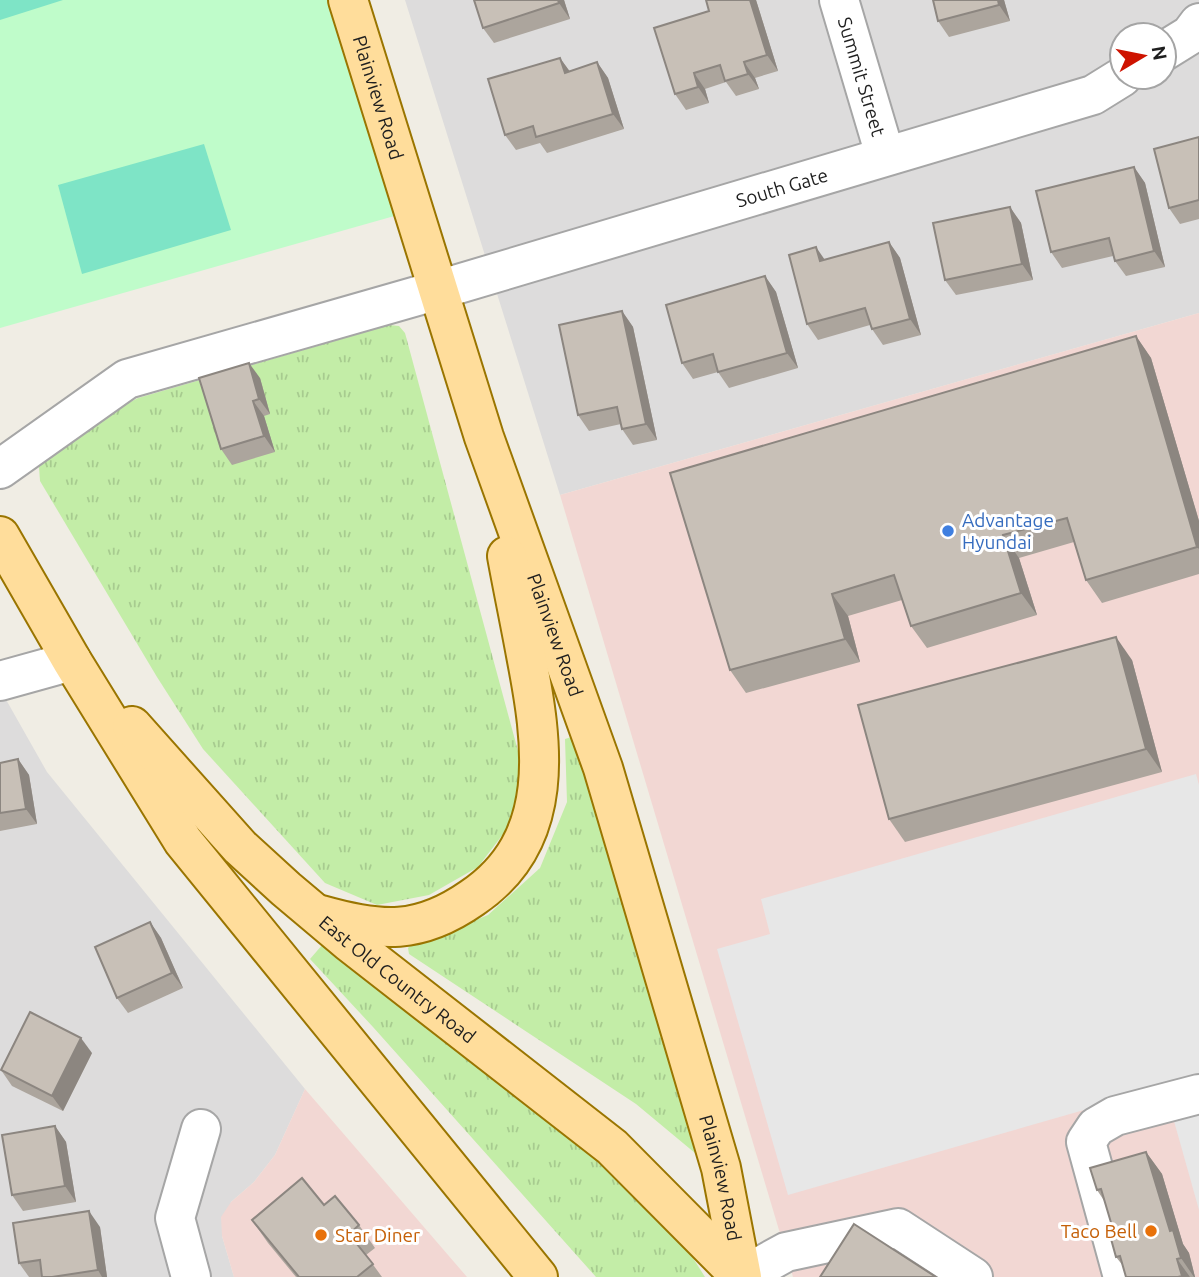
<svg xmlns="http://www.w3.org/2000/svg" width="1199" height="1277" viewBox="0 0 1199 1277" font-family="Ubuntu,sans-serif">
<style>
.residential{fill:#dddcdc;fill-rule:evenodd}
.commercial{fill:#f2d7d3}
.grass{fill:url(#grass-tufts)}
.park{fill:#bffcca}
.pitch{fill:#7ee4c6}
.parking{fill:#e7e7e7}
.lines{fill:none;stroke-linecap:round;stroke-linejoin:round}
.minor-casing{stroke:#a6a6a6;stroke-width:42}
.major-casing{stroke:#9a7500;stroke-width:42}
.minor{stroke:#fff;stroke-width:38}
.major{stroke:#ffdd9b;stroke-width:38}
.wall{fill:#aca59d}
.shaded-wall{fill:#8c8680}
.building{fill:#c8c0b7;stroke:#8c8680;stroke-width:2}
.shop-dot{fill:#3f7fe0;stroke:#fff;stroke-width:2.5}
.food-dot{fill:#e8710a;stroke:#fff;stroke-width:2.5}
.labels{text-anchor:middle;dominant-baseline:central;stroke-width:6;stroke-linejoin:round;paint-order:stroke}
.street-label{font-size:19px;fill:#1f1f1f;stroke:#fff}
.shop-label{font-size:19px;fill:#366cbe;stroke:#fff;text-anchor:start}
.food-label{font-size:19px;fill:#c56008;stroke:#fff;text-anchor:end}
</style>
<defs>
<pattern id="grass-tufts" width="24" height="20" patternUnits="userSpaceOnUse" patternTransform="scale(1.75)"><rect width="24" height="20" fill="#c3eda7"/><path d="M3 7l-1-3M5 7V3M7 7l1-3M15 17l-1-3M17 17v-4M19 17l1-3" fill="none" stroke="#a7cb8f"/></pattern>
</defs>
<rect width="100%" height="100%" fill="#f0ede4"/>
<g class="residential">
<path d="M405 0H1199V313L560 495ZM1122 35H1164V77H1122Z"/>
<path d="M0 689 47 772 305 1089 275 1155 254 1182 231 1202 222 1236 234 1277H0Z"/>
</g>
<g class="commercial">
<path d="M1199 313V1277H793L560 495Z"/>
<path d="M305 1089 467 1277H234L222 1236 221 1217 231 1202 254 1182 275 1155Z"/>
</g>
<g class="grass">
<path d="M389 325 399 326 405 333 525 777 510 825 478 867 429 895 377 905 325 883 203 749 157 677 40 481 39 467C59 441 108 413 138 398Z"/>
<path d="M578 735 707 1163 636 1104 409 954 408 948 412 944 420 943 488 915 540 868 567 802 565 739Z"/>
<path d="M323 944 410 1014 572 1127 686 1247 705 1277H596L373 1027 310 959Z"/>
</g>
<path class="park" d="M0 0H348L412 211 0 328Z"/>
<g class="pitch">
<path d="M0 0H63L0 20Z"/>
<path d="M204 144 231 230 82 274 58 185Z"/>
</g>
<g class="parking">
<path d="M1196 774 1199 785V1077L788 1195 717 949 770 934 761 899Z"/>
<path d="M1199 1114V1210L1174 1121Z"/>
</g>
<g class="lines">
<g class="minor-casing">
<g id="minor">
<path id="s1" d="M839 0 885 155"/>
<path d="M1164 51 1190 35 1199 23"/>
<path id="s2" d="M0 469 127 379 438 290 1093 95 1122 77"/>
<path d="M0 681 72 661"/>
<path d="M191 1277 175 1218 201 1129"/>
<path d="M741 1277 786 1252 898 1228 973 1277"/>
<path d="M1123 1277 1086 1142 1096 1127 1115 1116 1199 1094"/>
</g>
</g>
<g class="major-casing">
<g id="major">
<path id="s3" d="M348 0 484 437 603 768 721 1168 742 1277"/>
<path d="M0 536 72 661 183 841 538 1277"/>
<path id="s4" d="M132 726 240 847 286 889 349 942 612 1147 741 1277"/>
<path d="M321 915C381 932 419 935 472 898 558 840 543 743 526 655 520 622 513 589 507 556"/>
</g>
</g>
<use href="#minor" class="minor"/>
<use href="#major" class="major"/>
</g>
<g class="wall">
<path d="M474 0H564L570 19 494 43 483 28Z"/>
<path d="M756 0 778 71 755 78 759 89 736 96 726 82 705 89 709 103 686 110 675 94Z"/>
<path d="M933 0H1004L1010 21 949 37 938 21Z"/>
<path d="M560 58 569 71 597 62 608 78 624 129 547 153 540 143 516 150 505 135Z"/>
<path d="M1199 137V219L1180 224 1169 208Z"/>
<path d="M1134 167 1145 183 1165 267 1126 276 1115 261 1113 256 1062 268 1051 252Z"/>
<path d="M1010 207 1021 223 1033 280 956 295 945 280Z"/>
<path d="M889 242 900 258 921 335 883 345 872 329 870 325 818 340 807 324 825 260Z"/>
<path d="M765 276 776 292 798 368 729 388 718 372 693 379 682 363Z"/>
<path d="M622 311 633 327 657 440 633 445 622 429 621 424 589 431 578 415Z"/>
<path d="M1136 336 1151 358 1199 521V574L1102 603 1086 580 1074 542 1019 558 1037 615 927 648 911 626 902 600 848 616 860 662 746 693 730 670Z"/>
<path d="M260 378 270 414 264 416 275 452 232 465 221 449Z"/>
<path d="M1132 660 1162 772 905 842 889 819Z"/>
<path d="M18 759 29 775 37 824 0 831V763Z"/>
<path d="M150 922 161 938 183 988 128 1013 117 998Z"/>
<path d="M92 1053 63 1111 12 1086 1 1070Z"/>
<path d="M55 1126 66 1142 76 1202 23 1211 12 1195Z"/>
<path d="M1146 1152 1162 1174 1183 1244 1189 1253 1195 1277H1126L1124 1267 1116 1257 1112 1226 1105 1202 1097 1190Z"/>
<path d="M324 1205 359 1225 375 1248 366 1255 382 1277H296L268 1243 252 1220Z"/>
<path d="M100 1227 107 1277H29L19 1263Z"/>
</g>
<g class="shaded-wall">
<path d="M558 0H564L570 19 559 3Z"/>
<path d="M750 0H756L778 71 767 55Z"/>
<path d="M998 0H1004L1010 21 999 5Z"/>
<path d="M560 58 571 73H565Z"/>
<path d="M597 62 608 78 624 129 613 114Z"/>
<path d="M744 62 755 78 759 89 748 74Z"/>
<path d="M694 73 705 89 709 103 698 87Z"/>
<path d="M1134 167 1145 183 1165 267 1154 251Z"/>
<path d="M1010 207 1021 223 1033 280 1022 264Z"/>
<path d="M889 242 900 258 921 335 910 319Z"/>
<path d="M816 247 827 263 820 261Z"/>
<path d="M765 276 776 292 798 368 787 353Z"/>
<path d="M622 311 633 327 657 440 646 424Z"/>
<path d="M1136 336 1151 358 1199 521V549L1197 547Z"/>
<path d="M249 363 260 378 270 414 259 399Z"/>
<path d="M253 401 264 416 275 452 264 436Z"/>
<path d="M1003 535 1019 558 1037 615 1021 593Z"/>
<path d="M832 594 848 616 860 662 845 639Z"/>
<path d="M1116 637 1132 660 1162 772 1146 749Z"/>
<path d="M18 759 29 775 37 824 26 809Z"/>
<path d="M150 922 161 938 183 988 172 973Z"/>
<path d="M81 1038 92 1053 63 1111 52 1096Z"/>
<path d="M55 1126 66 1142 76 1202 65 1186Z"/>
<path d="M1146 1152 1162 1174 1183 1244 1189 1253 1195 1277H1194L1181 1258 1170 1231Z"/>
<path d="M89 1211 100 1227 107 1277H102L98 1270Z"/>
<path d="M1177 1259 1190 1277H1182V1276Z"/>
</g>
<g class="building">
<path d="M474 0H558L559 3 483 28Z"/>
<path d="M706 0H750L767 55 744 62 748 74 725 81 720 65 694 73 698 87 675 94 654 28 709 11Z"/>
<path d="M933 0H998L999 5 938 21Z"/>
<path d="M560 58 565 73 597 62 613 114 536 137 533 126 505 135 488 79Z"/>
<path d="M1199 137V200L1169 208 1154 149Z"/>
<path d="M1134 167 1154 251 1115 261 1109 238 1051 252 1036 191Z"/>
<path d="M1010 207 1022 264 945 280 933 223Z"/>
<path d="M889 242 910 319 872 329 865 308 807 324 789 255 816 247 820 261Z"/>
<path d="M765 276 787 353 718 372 713 354 682 363 666 305Z"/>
<path d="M622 311 646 424 622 429 617 407 578 415 559 325Z"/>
<path d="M1136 336 1197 547 1086 580 1067 518 1003 535 1021 593 911 626 894 575 832 594 845 639 730 670 670 473Z"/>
<path d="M249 363 259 399 253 401 264 436 221 449 199 378Z"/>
<path d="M1116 637 1146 749 889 819 858 705Z"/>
<path d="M18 759 26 809 0 813V763Z"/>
<path d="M150 922 172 973 117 998 95 947Z"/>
<path d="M30 1012 81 1038 52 1096 1 1070Z"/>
<path d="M55 1126 65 1186 12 1195 2 1135Z"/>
<path d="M1146 1152 1170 1231 1173 1230 1181 1258 1177 1259 1182 1276 1178 1277H1126L1120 1256 1116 1257 1108 1228 1112 1226 1101 1189 1097 1190 1090 1168Z"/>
<path d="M302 1178 324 1205 335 1196 359 1225 349 1234 373 1264 357 1277H299L252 1220Z"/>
<path d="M89 1211 98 1270 52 1277H42L40 1260 19 1263 13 1223Z"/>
<path d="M854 1224 936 1277H820Z"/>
</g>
<circle class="shop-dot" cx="948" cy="531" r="7"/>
<g class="food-dot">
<circle cx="1151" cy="1231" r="7"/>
<circle cx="321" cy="1235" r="7"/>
</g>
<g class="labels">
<g class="street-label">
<text stroke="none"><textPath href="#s1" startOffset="80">Summit Street</textPath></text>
<text stroke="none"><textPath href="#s3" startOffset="102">Plainview Road</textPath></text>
<text stroke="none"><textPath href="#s2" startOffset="838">South Gate</textPath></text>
<text stroke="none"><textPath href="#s3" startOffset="668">Plainview Road</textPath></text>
<text stroke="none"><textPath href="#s4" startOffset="368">East Old Country Road</textPath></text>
<text stroke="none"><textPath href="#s3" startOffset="1236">Plainview Road</textPath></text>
</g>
<g class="shop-label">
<text x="962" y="520">Advantage<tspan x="962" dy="22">Hyundai</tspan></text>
</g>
<g class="food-label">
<text x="1137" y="1231">Taco Bell</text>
<text x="335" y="1235" text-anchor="start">Star Diner</text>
</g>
</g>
<g transform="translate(1143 56) rotate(80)"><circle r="33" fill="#ffffff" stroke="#a5a5a5" stroke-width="2"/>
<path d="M0-5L12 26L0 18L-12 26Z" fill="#ce1300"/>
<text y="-10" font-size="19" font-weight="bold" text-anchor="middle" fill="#1f1f1f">N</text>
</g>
</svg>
